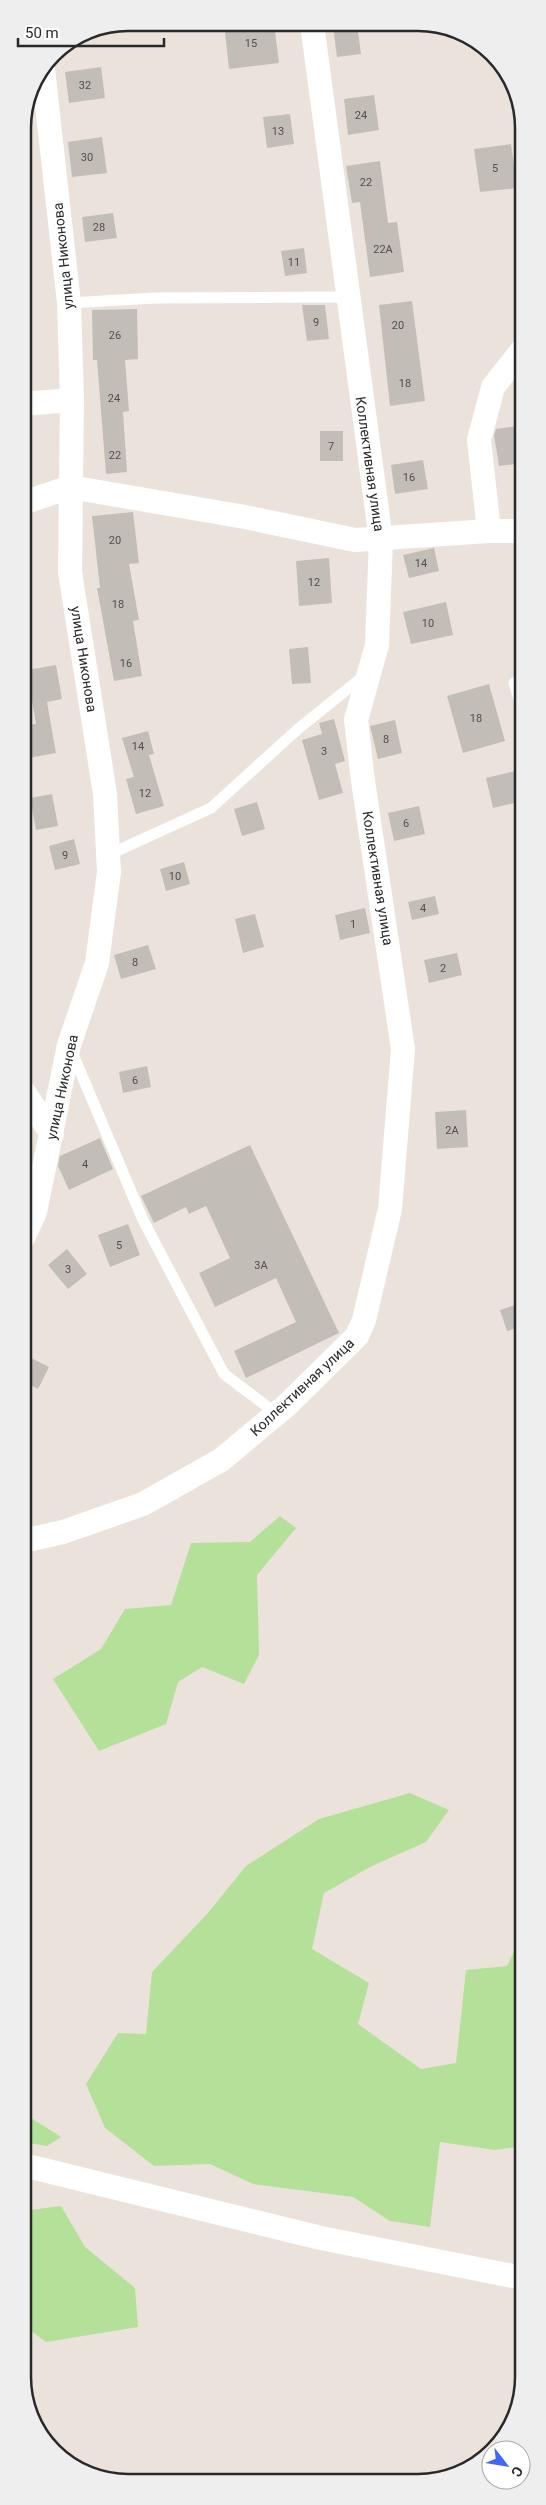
<svg xmlns="http://www.w3.org/2000/svg" width="546" height="2505" viewBox="0 0 546 2505" font-family="Roboto,sans-serif">
<style>
.green{fill:#b4e099}
.building{fill:#c3bdb8}
.lines{fill:none;stroke-linecap:round;stroke-linejoin:round}
.service{stroke:#fff;stroke-width:11}
.minor{stroke:#fff;stroke-width:24}
.labels{text-anchor:middle;dominant-baseline:central;stroke-width:4.5;stroke-linejoin:round;paint-order:stroke}
.number-label{font-size:11px;fill:#504e4d}
.street-label{font-size:14px;fill:#292929;stroke:#fff}
.rim{fill:none;stroke:#292929;stroke-width:2.5}
</style>
<rect width="100%" height="100%" fill="#ebe3db"/>
<g class="green">
<path d="M280 1516 296 1528 257 1575 259 1655 244 1684 202 1667 178 1682 166 1724 99 1751 53 1679 101 1649 125 1609 171 1605 191 1543 250 1542Z"/>
<path d="M410 1793 449 1810 426 1842 372 1866 324 1893 312 1949 369 1983 358 2024 421 2069 456 2063 466 1970 507 1966 523 1932V2146L495 2150 440 2142 430 2227 390 2221 353 2197 253 2184 210 2164 154 2166 105 2128 86 2084 118 2033 146 2034 152 1972 207 1914 246 1866 319 1819Z"/>
<path d="M23 2113 61 2137 47 2146 23 2142Z"/>
<path d="M61 2206 85 2247 135 2288 138 2327 46 2342 23 2325V2211Z"/>
</g>
<g class="building">
<path d="M224 23H274L279 63 229 69Z"/>
<path d="M346 24H357L361 54 337 57 333 26Z"/>
<path d="M101 67 105 98 69 103 65 72Z"/>
<path d="M374 95 379 130 348 135 344 99Z"/>
<path d="M290 114 294 144 267 148 263 117Z"/>
<path d="M102 137 107 173 72 177 68 142Z"/>
<path d="M511 144 517 188 480 192 474 149Z"/>
<path d="M380 161 388 223 397 222 404 272 370 277 360 202 352 203 346 166Z"/>
<path d="M113 213 117 238 85 242 82 217Z"/>
<path d="M304 248 307 273 285 276 281 251Z"/>
<path d="M412 301 425 401 390 406 379 305Z"/>
<path d="M302 305H325L329 339 307 341Z"/>
<path d="M137 309 138 359 125 360 129 411 123 412 127 472 106 474 97 360H93L92 310Z"/>
<path d="M523 425V463L499 466 494 435 496 429Z"/>
<rect x="320" y="431" width="23" height="30"/>
<path d="M423 460 428 489 395 494 391 465Z"/>
<path d="M133 512 139 563 129 564 139 620 133 621 142 676 114 681 97 588H100L92 516Z"/>
<path d="M434 548 439 571 409 578 403 555Z"/>
<path d="M329 558 332 603 299 606 296 561Z"/>
<path d="M446 602 453 635 411 644 403 612Z"/>
<path d="M308 647 311 683 292 684 289 649Z"/>
<path d="M56 665 62 699 47 702 56 753 23 759V726L36 724 27 670Z"/>
<path d="M489 684 505 741 463 753 447 696Z"/>
<path d="M334 719 345 761 335 764 343 793 319 800 302 740 322 734 319 723Z"/>
<path d="M395 720 402 753 378 759 370 726Z"/>
<path d="M148 731 154 754 149 755 164 806 136 814 126 779 134 777 122 738Z"/>
<path d="M523 769V801L493 808 486 778Z"/>
<path d="M52 794 58 826 36 830 30 798Z"/>
<path d="M257 802 265 829 242 836 234 809Z"/>
<path d="M419 806 425 834 394 841 388 813Z"/>
<path d="M74 839 80 864 55 870 49 846Z"/>
<path d="M184 862 190 884 166 891 160 869Z"/>
<path d="M435 896 439 914 412 920 408 902Z"/>
<path d="M365 908 370 933 340 940 335 915Z"/>
<path d="M255 914 264 947 243 953 235 919Z"/>
<path d="M148 945 156 969 121 979 114 955Z"/>
<path d="M457 953 462 975 429 983 424 960Z"/>
<path d="M147 1066 151 1087 123 1093 119 1072Z"/>
<path d="M466 1110 468 1147 437 1149 435 1112Z"/>
<path d="M100 1138 113 1169 69 1190 58 1166 60 1156Z"/>
<path d="M250 1145 339 1333 246 1378 234 1351 296 1322 276 1278 215 1307 199 1273 230 1258 206 1206 189 1214 186 1207 154 1223 141 1196Z"/>
<path d="M128 1224 140 1255 110 1267 98 1235Z"/>
<path d="M67 1249 87 1274 68 1289 48 1265Z"/>
<path d="M518 1304 523 1326 507 1331 500 1310Z"/>
<path d="M23 1354 49 1367 38 1389 23 1381Z"/>
</g>
<g class="lines">
<g class="service">
<path d="M69 303 155 298 347 297"/>
<path d="M514 683 523 713"/>
<path d="M108 855 211 808 298 729 365 675"/>
<path d="M72 1052 143 1220 224 1374 277 1414"/>
</g>
<g class="minor">
<path d="M23 404 72 400"/>
<path d="M23 503 70 487 245 517 355 540 489 531H523"/>
<path d="M489 531 479 440 493 387 523 349"/>
<path d="M23 1091 52 1134"/>
<path d="M23 1238 35 1212 69 1045 97 963 109 872 105 794 70 572 72 400 69 303 43 69"/>
<path d="M23 1541 63 1532 143 1504 221 1460 287 1405 357 1336 364 1320 390 1209 403 1049 363 781 356 720 377 645 381 540 312 24"/>
<path d="M23 2165 321 2238 523 2278"/>
</g>
</g>
<g class="labels">
<g class="number-label">
<text x="251" y="43">15</text>
<text x="85" y="85">32</text>
<text x="361" y="115">24</text>
<text x="278" y="131">13</text>
<text x="87" y="157">30</text>
<text x="495" y="168">5</text>
<text x="366" y="182">22</text>
<text x="99" y="227">28</text>
<text x="383" y="249">22А</text>
<text x="294" y="262">11</text>
<text x="316" y="322">9</text>
<text x="398" y="325">20</text>
<text x="115" y="335">26</text>
<text x="405" y="383">18</text>
<text x="114" y="398">24</text>
<text x="331" y="446">7</text>
<text x="115" y="455">22</text>
<text x="409" y="477">16</text>
<text x="115" y="540">20</text>
<text x="421" y="563">14</text>
<text x="314" y="582">12</text>
<text x="118" y="604">18</text>
<text x="428" y="623">10</text>
<text x="126" y="663">16</text>
<text x="476" y="718">18</text>
<text x="386" y="739">8</text>
<text x="138" y="746">14</text>
<text x="324" y="751">3</text>
<text x="145" y="793">12</text>
<text x="406" y="823">6</text>
<text x="65" y="855">9</text>
<text x="175" y="876">10</text>
<text x="423" y="908">4</text>
<text x="353" y="924">1</text>
<text x="135" y="962">8</text>
<text x="443" y="968">2</text>
<text x="135" y="1080">6</text>
<text x="452" y="1130">2А</text>
<text x="85" y="1164">4</text>
<text x="119" y="1245">5</text>
<text x="261" y="1265">3А</text>
<text x="68" y="1269">3</text>
</g>
<g class="street-label">
<text transform="translate(63 256) rotate(-96)">улица Никонова</text>
<text transform="translate(370 464) rotate(82)">Коллективная улица</text>
<text transform="translate(84 659) rotate(81)">улица Никонова</text>
<text transform="translate(378 878) rotate(81)">Коллективная улица</text>
<text transform="translate(62 1087) rotate(-78)">улица Никонова</text>
<text transform="translate(302 1387) rotate(-43)">Коллективная улица</text>
</g>
</g>
<path d="M0 0H546V2505H0ZM128 31H418A97 97 0 0 1 515 128V2377A97 97 0 0 1 418 2474H128A97 97 0 0 1 31 2377V128A97 97 0 0 1 128 31Z" fill="#eee" fill-rule="evenodd"/>
<path class="rim" d="M128 31H418A97 97 0 0 1 515 128V2377A97 97 0 0 1 418 2474H128A97 97 0 0 1 31 2377V128A97 97 0 0 1 128 31Z"/>
<g transform="translate(506 2465) rotate(121)"><circle r="24" fill="#ffffff" stroke="#a9a9a9"/>
<path d="M0-4L9 19L0 12L-9 19Z" fill="#4069f3"/>
<text y="-8" font-size="14" font-weight="bold" text-anchor="middle" fill="#292929">С</text>
</g>
<path d="M18 38v8h146v-8" fill="none" stroke="#292929" stroke-width="2.5"/>
<text x="25" y="38" font-size="15" fill="#292929" stroke="#ffffff" stroke-width="4" paint-order="stroke">50 m</text>
</svg>
